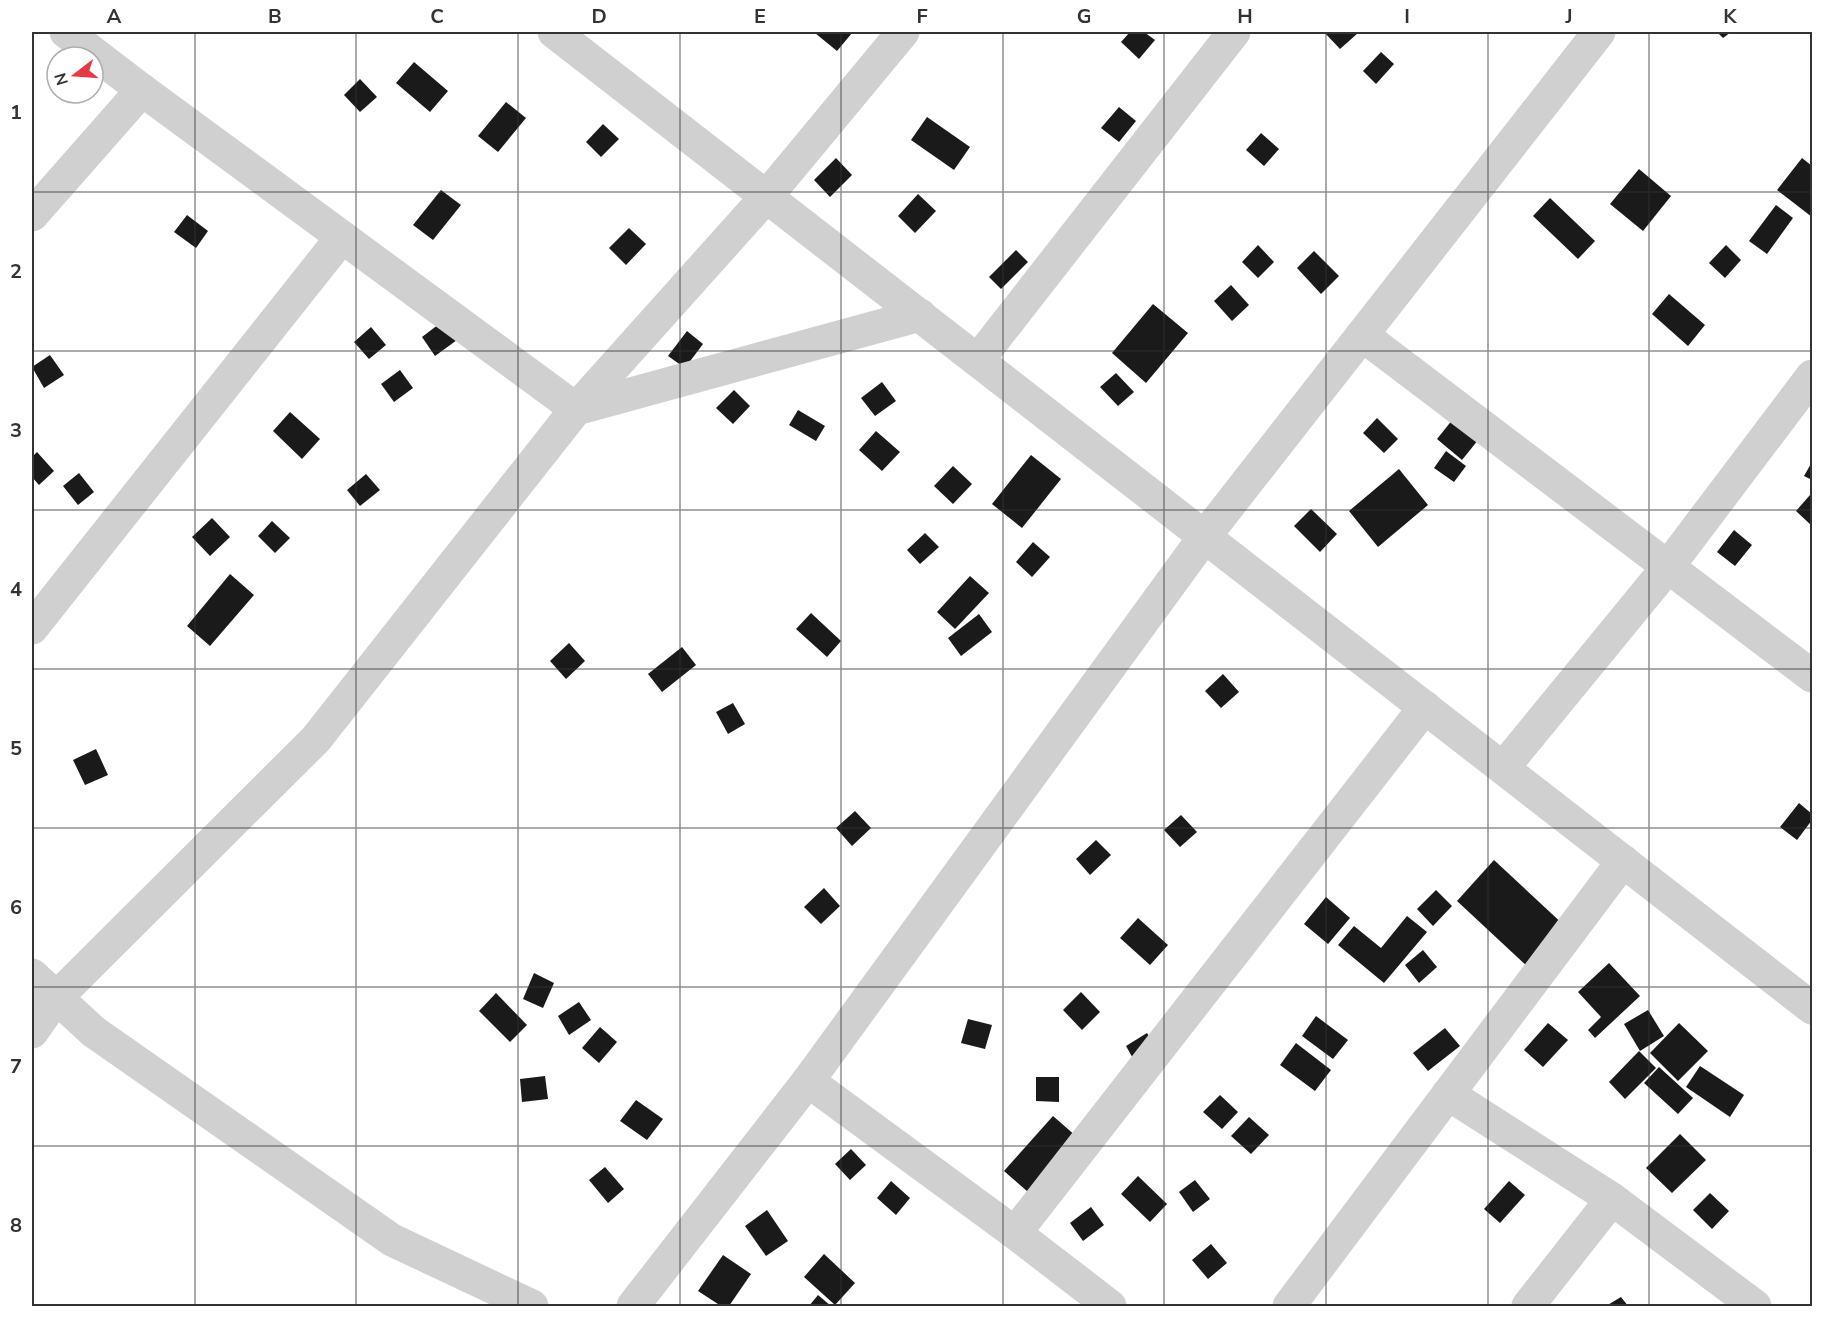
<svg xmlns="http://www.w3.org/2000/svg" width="1844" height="1338" viewBox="0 0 1844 1338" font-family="'Nunito Sans',sans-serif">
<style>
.building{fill:#1a1a1a}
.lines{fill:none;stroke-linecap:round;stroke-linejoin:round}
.street{stroke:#d0d0d0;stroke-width:33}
.grid{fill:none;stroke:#333;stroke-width:1.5;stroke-opacity:0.55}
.neatline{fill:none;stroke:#333;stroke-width:2}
.grid-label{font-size:20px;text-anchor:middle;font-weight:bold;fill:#333}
</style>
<rect width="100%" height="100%" fill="#fff"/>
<g class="building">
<path d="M816 32H851L852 33 837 51 815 33Z"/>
<path d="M1130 32H1144L1155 40 1139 59 1121 42Z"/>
<path d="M1324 32H1357L1358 33 1340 49Z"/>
<path d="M1717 32H1731L1723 38Z"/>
<path d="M1381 52 1394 64 1376 84 1363 71Z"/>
<path d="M414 62 448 91 430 112 396 83Z"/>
<path d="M360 79 377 97 360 112 344 95Z"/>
<path d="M506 102 526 118 498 152 478 136Z"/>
<path d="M1119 107 1136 121 1119 142 1101 128Z"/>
<path d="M927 117 970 147 954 170 911 140Z"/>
<path d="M603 124 619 139 601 157 586 142Z"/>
<path d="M1261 133 1279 149 1264 166 1246 150Z"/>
<path d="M836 158 852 175 830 197 814 180Z"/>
<path d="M1802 158 1812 166V217L1777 190Z"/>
<path d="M1639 169 1671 196 1643 231 1610 204Z"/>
<path d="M441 190 461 205 433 240 413 225Z"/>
<path d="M918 194 936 211 915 233 898 216Z"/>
<path d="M1550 198 1595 241 1578 259 1533 216Z"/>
<path d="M1776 205 1793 218 1767 254 1749 241Z"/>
<path d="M187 215 208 231 196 248 174 232Z"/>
<path d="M629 228 646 244 626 265 609 248Z"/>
<path d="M1258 245 1274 262 1258 278 1242 262Z"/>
<path d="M1726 245 1741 260 1725 278 1709 263Z"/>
<path d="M1016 250 1028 262 1001 289 989 277Z"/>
<path d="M1314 251 1339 276 1321 294 1297 268Z"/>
<path d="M1231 285 1249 305 1232 321 1214 301Z"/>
<path d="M1669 294 1705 325 1688 346 1652 314Z"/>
<path d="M1153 304 1188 333 1146 383 1112 353Z"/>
<path d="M443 321 457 340 435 356 422 337Z"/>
<path d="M371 327 386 345 369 359 354 342Z"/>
<path d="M687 331 703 344 685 368 668 356Z"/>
<path d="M50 355 64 375 44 388 32 367Z"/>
<path d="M400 370 413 388 394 402 381 384Z"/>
<path d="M1116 373 1134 392 1118 406 1100 387Z"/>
<path d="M882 382 896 401 875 416 861 398Z"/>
<path d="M734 390 750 406 733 424 716 408Z"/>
<path d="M1469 399 1495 419 1462 460 1437 439Z"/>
<path d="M798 410 825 426 816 441 789 425Z"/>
<path d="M290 412 320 439 302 459 273 431Z"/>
<path d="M1377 418 1398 439 1384 453 1363 433Z"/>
<path d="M876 431 900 452 882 471 859 450Z"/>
<path d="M1446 451 1466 466 1454 482 1434 468Z"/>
<path d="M37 452 54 471 39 485 32 477V457Z"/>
<path d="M1031 455 1061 479 1022 528 992 504Z"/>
<path d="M1812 462V480L1804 476Z"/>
<path d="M953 466 972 484 953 504 934 486Z"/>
<path d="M1399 469 1428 505 1378 547 1349 511Z"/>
<path d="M79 473 94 492 78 505 63 486Z"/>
<path d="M366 474 380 490 360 506 347 490Z"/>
<path d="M1810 495 1812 498V526L1796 511Z"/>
<path d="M1311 509 1337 534 1320 552 1294 526Z"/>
<path d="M212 518 230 537 210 556 192 537Z"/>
<path d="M272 521 290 538 275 553 258 536Z"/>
<path d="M1734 530 1752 545 1735 566 1717 552Z"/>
<path d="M925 533 939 547 920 564 907 550Z"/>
<path d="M1033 542 1050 557 1032 577 1016 562Z"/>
<path d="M230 574 254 595 210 646 187 626Z"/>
<path d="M970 576 989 593 955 629 937 612Z"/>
<path d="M811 613 841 641 827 657 796 629Z"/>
<path d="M979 614 992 632 961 656 948 638Z"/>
<path d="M569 643 585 661 566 679 550 661Z"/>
<path d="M682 647 696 665 662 692 648 674Z"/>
<path d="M1223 674 1239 692 1221 708 1205 691Z"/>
<path d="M733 703 745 724 728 734 716 712Z"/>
<path d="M96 749 108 775 85 785 73 760Z"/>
<path d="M1799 803 1812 814V820L1797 840 1780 827Z"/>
<path d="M855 811 871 828 852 846 836 828Z"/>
<path d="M1181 815 1197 832 1180 847 1164 830Z"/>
<path d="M1096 840 1111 855 1090 875 1076 859Z"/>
<path d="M1494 860 1566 927 1529 968 1457 901Z"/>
<path d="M824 888 840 906 821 924 804 907Z"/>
<path d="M1436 890 1452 906 1433 926 1417 909Z"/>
<path d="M1326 897 1350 918 1328 944 1304 924Z"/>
<path d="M1407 916 1427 932 1384 983 1338 945 1354 926 1381 948Z"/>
<path d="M1138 918 1168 945 1150 965 1120 938Z"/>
<path d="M1423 950 1437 967 1419 983 1405 965Z"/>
<path d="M1609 963 1640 996 1595 1038 1588 1030 1601 1017 1578 992Z"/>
<path d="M534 973 554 983 543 1008 523 999Z"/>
<path d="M1081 992 1100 1012 1082 1030 1063 1010Z"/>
<path d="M496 993 527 1025 510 1042 479 1011Z"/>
<path d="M579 1002 591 1020 569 1035 558 1016Z"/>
<path d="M1648 1010 1664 1036 1640 1051 1624 1024Z"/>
<path d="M1316 1016 1348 1040 1333 1059 1302 1036Z"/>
<path d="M968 1019 992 1025 985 1049 961 1043Z"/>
<path d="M1548 1023 1568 1040 1543 1067 1524 1050Z"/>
<path d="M1679 1023 1708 1051 1678 1081 1650 1053Z"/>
<path d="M600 1027 617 1042 599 1063 582 1048Z"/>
<path d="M1445 1028 1460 1046 1428 1071 1413 1053Z"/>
<path d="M1147 1033 1157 1049 1135 1062 1126 1046Z"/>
<path d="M1296 1043 1331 1070 1315 1091 1280 1065Z"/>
<path d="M1639 1051 1656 1068 1625 1099 1609 1082Z"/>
<path d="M1700 1066 1744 1095 1730 1117 1686 1087Z"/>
<path d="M1659 1067 1693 1098 1678 1114 1644 1083Z"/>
<path d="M545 1076 548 1099 522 1102 520 1079Z"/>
<path d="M1036 1077H1059V1102L1036 1101Z"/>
<path d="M1220 1095 1238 1112 1222 1129 1203 1112Z"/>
<path d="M636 1100 663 1119 647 1140 620 1121Z"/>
<path d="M1053 1116 1077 1137 1028 1192 1004 1171Z"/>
<path d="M1249 1117 1269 1135 1251 1154 1231 1136Z"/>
<path d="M1680 1134 1706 1160 1672 1193 1646 1168Z"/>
<path d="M851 1149 866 1165 850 1180 835 1164Z"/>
<path d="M605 1167 624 1189 608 1203 589 1180Z"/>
<path d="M1138 1176 1167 1204 1150 1222 1121 1194Z"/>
<path d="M1195 1180 1210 1199 1193 1212 1179 1192Z"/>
<path d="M891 1181 910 1198 896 1215 877 1198Z"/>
<path d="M1509 1181 1525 1195 1500 1223 1484 1209Z"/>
<path d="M1710 1193 1729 1211 1712 1229 1693 1210Z"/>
<path d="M1091 1207 1104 1225 1083 1241 1070 1223Z"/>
<path d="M767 1210 788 1241 766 1256 745 1226Z"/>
<path d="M1211 1244 1227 1263 1208 1279 1192 1260Z"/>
<path d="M824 1254 855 1283 835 1305 804 1277Z"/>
<path d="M723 1255 751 1274 729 1306H721L698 1291Z"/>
<path d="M818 1295 831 1306H809Z"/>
<path d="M1621 1297 1628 1306H1606Z"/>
</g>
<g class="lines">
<g class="street">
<path d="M66 32 142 90 576 409 767 196 903 32"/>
<path d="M554 32 1812 1008"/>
<path d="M32 215 142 90"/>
<path d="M1362 335 1812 676"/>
<path d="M978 360 1234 32"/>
<path d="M32 628 342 237"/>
<path d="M1503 768 1667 568 1812 376"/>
<path d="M32 975 94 1032 392 1240 532 1306"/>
<path d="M32 1032 56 998 316 739 576 409 920 315"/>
<path d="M808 1081 1015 1233 1110 1306"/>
<path d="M1448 1094 1612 1199 1755 1306"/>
<path d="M1015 1233 1425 707"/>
<path d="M633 1306 808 1081 1205 536 1599 32"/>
<path d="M1289 1306 1623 861"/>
<path d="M1528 1306 1612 1199"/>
</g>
</g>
<path class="grid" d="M195 32V1306M356 32V1306M518 32V1306M680 32V1306M841 32V1306M1003 32V1306M1164 32V1306M1326 32V1306M1488 32V1306M1649 32V1306M32 192H1812M32 351H1812M32 510H1812M32 669H1812M32 828H1812M32 987H1812M32 1146H1812"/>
<rect width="1844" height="1338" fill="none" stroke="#ffffff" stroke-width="66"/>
<g transform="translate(75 75) rotate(253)"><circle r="28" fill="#ffffff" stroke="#adadad" stroke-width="1.5"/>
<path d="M0-4.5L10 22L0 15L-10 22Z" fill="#e63946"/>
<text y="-9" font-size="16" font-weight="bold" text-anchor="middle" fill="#333333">N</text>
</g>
<rect x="33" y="33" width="1778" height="1272" class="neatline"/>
<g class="grid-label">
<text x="114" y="23">A</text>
<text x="275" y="23">B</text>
<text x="437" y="23">C</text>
<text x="599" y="23">D</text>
<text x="760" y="23">E</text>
<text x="922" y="23">F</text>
<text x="1084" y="23">G</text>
<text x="1245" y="23">H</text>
<text x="1407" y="23">I</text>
<text x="1569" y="23">J</text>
<text x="1730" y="23">K</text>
<text x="16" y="119">1</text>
<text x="16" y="278">2</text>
<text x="16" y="437">3</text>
<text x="16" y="596">4</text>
<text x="16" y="755">5</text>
<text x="16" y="914">6</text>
<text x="16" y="1073">7</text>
<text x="16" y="1232">8</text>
</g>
</svg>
